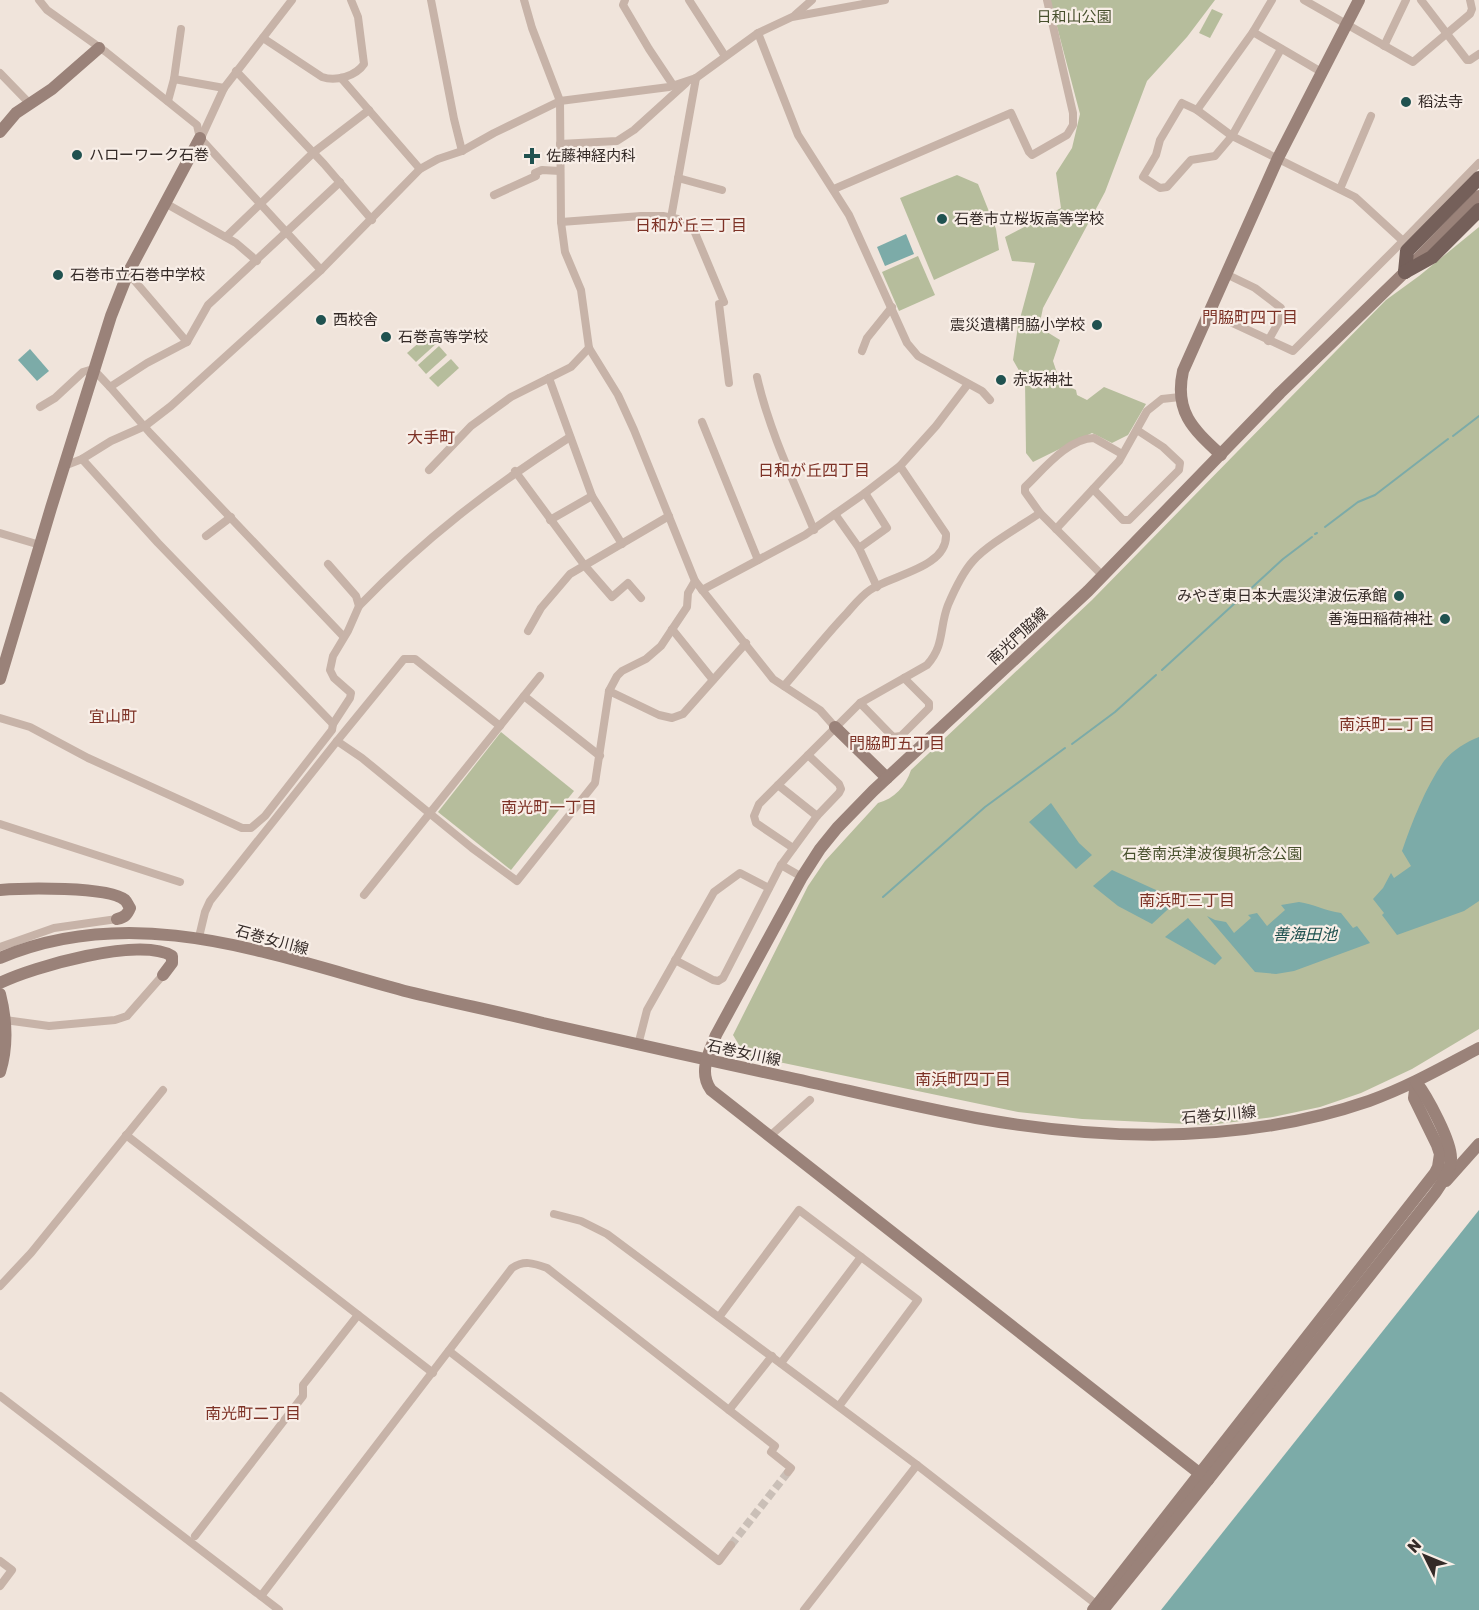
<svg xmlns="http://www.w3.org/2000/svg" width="1479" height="1610" viewBox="0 0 1479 1610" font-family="Rubik,'Noto Sans JP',sans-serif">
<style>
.green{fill:#b6bd9c}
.water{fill:#7caba8}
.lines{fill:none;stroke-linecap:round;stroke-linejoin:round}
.stream{stroke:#7caba8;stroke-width:2}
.street-tunnel{stroke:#cabfb7;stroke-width:8;stroke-dasharray:8 4;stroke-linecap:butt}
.street{stroke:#c7b3a8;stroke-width:8}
.secondary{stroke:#9a8279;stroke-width:12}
.primary{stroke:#75605a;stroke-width:14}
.poi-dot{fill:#205250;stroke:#f8eee7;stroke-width:2}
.labels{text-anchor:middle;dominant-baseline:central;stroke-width:4.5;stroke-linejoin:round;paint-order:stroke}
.park-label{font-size:15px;fill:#47502d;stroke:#f8eee7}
.poi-label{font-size:15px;fill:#342a27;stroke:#f8eee7;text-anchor:start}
.street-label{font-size:15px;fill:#342a27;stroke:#f8eee7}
.neighbourhood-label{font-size:16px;fill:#7d3226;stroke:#f8eee7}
.water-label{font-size:16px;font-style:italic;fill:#205250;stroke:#f8eee7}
</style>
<rect width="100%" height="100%" fill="#f0e4db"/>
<g class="green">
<path d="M1050 0H1215L1187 37 1147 81 1105 192 1043 308 1039 327 1060 340 1053 361 1060 382 1076 390 1077 395 1087 400 1104 387 1146 404 1128 435 1112 443 1092 433 1033 462 1026 453 1025 381 1013 360 1018 326 1035 263 1012 261 1005 237 1061 208 1056 173 1072 148 1080 114Z"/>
<path d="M1212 9 1223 14 1210 38 1199 33Z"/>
<path d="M957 175 978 184 996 229 999 250 934 280 900 198Z"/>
<path d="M1479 227V1029L1412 1069 1361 1093 1320 1107 1273 1117 1209 1125 1082 1119 1018 1112 745 1055 733 1035 808 886 825 861 878 803C894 799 906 786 911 770L1092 600 1386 300 1419 276Z"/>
<path d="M918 256 935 295 899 311 882 272Z"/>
<path d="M429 334 437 343 416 362 407 353Z"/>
<path d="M439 346 447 355 426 374 418 365Z"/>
<path d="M451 359 459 368 438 387 429 378Z"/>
<path d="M501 732 574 791 511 870 438 812Z"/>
</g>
<g class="water">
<path d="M906 234 914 254 885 266 877 247Z"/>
<path d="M30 349 49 371 37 381 18 360Z"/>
<path d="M1479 737V901L1464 911 1397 935 1382 915 1384 913 1373 899 1383 888 1391 873 1394 878 1411 866 1402 851C1412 822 1426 786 1444 761 1453 750 1466 742 1479 737Z"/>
<path d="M1051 803 1079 843 1092 855 1076 869 1029 822Z"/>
<path d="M1112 870 1178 900 1152 924 1118 906 1093 886Z"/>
<path d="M1299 902C1313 904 1326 911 1341 913L1353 928 1357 926 1370 943 1294 971 1276 974 1255 972 1207 916 1215 920 1226 922 1234 933 1251 918 1248 915 1257 913 1267 926 1285 910 1281 905Z"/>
<path d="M1188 918 1222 958 1215 965 1165 937Z"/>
<path d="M1479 1210V1610H1161Z"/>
</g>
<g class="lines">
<g class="stream">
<path d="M1453 436 1479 416"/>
<path d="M1325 527 1358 502 1375 495 1448 439"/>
<path d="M1315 534 1317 533"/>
<path d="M1162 670 1283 559 1312 537"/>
<path d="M1072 744 1115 712 1156 675"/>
<path d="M883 897 985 807 1065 748"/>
</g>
<path class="street-tunnel" d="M731 1545 788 1472"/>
<g class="street">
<path d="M39 0 47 10 106 52 197 125 200 138 321 270"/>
<path d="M431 0 454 119 462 151"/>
<path d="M524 0 532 28 560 101 561 222 565 252 581 290 589 348 618 395 634 430 695 581 773 679 820 710 835 727"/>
<path d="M625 0 623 5 649 49 673 85"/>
<path d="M689 0 725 56"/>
<path d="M1304 0 1413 62 1470 14 1472 9 1470 0"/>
<path d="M1421 0 1467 60H1470L1479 54"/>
<path d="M795 15 812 0"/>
<path d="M1253 32 1323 73"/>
<path d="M758 33 798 135 849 215 907 343 918 356 982 391 990 400"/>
<path d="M263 38 322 77C336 82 356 76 364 64L358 17 351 0"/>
<path d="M1384 46 1406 0"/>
<path d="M236 71 324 164 372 220"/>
<path d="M0 73 31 105"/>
<path d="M341 78 420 169"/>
<path d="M174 79 224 88"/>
<path d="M168 101 174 79 181 29"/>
<path d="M1197 110 1253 32 1272 0"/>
<path d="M201 138 224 88 292 0"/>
<path d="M560 144 617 141 634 130 686 83"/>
<path d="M678 178 722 190"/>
<path d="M834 189 1011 113 1029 152 1032 155 1067 135 1073 125V113L1047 0"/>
<path d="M1340 189 1371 116"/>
<path d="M494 195 536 176 535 173 542 170 560 171"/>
<path d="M165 203 236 243 257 261"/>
<path d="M671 218 696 78"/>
<path d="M561 222 641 216H663L678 219 693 228 724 302"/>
<path d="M226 237 314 152 369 110"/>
<path d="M1403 241 1479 163"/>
<path d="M128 273 187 342"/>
<path d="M1226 274 1255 288 1281 308 1282 316 1268 341"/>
<path d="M719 304 729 383"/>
<path d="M1209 312 1293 351 1403 241 1355 197 1232 136 1197 110 1182 103 1160 140 1156 155 1143 177 1160 188 1167 187 1191 160 1215 156 1232 136 1281 49"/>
<path d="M862 351 867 338 892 307"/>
<path d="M757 377C769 430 793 480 814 530"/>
<path d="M549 378 592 496 622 544"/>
<path d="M110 387 150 433 343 636"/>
<path d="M40 407 55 398 83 372 93 369 110 387 147 363 187 342 208 305 340 182"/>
<path d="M702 422 758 560"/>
<path d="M82 459 158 543 333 724"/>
<path d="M64 466 82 459 111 441 145 426 171 406 321 270 420 169 438 159 462 151 494 133 560 101 669 87 696 78 758 33 792 17 885 0"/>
<path d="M429 470 471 426 511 397 571 367 589 348"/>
<path d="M515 471 585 566 612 597 628 583 641 598"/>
<path d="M1093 489 1123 520H1129L1179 470 1180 463 1163 447 1137 430"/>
<path d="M835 514 859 548 877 587"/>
<path d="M550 520 592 496"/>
<path d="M1056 529 1119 461 1147 411 1162 399 1180 397"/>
<path d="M0 533 40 545"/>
<path d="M206 536 231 517"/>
<path d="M859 548 887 528 865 493"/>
<path d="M1103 576 1040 513 1025 492V487C1042 471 1068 438 1094 438L1122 454"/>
<path d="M702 590 805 535 865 493 900 466 936 426 968 384"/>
<path d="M359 606C424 539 491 487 570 437"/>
<path d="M672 629 713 680"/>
<path d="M528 631 541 608 570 574 669 516"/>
<path d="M784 686C805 662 825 636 847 613 854 605 861 596 870 590 891 575 948 568 946 534L900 466"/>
<path d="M609 691 659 715 672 718 683 714 746 643"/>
<path d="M524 696 600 756"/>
<path d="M860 703 893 737 901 736 929 708V703L904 678"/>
<path d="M0 718 30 727 88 758 242 828H251L265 816 332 730 333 724 350 698 351 693 334 678 330 670 333 656 348 631 359 606 356 596 328 564"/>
<path d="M500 726 415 659H404L337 741 362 758 472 848 517 881 595 783 609 691 617 676 622 671 646 659 661 646 687 607 688 593 695 581"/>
<path d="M778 785 817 816"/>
<path d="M0 824 180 882"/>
<path d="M793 848 756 823 754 816 759 804 860 703 927 665C945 645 939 628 948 605 954 591 963 572 973 561 988 544 1021 526 1040 513"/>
<path d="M781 865 802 877"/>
<path d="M364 895 540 676"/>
<path d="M199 937 205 912 210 901 337 741"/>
<path d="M0 947 54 928 117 919"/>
<path d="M675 960 713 980 718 981 723 978 781 865 817 816 839 793 841 789 839 784 808 755"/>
<path d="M5 1020 49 1026 115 1020 127 1016 163 975"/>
<path d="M638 1045 647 1010 714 892 740 873 769 888"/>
<path d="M126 1135 433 1373"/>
<path d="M770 1136 810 1100"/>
<path d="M554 1214 581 1221 607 1234 917 1465 1101 1608"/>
<path d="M0 1286 31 1253 163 1090"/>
<path d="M719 1317 799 1210 918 1300 839 1406"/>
<path d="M449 1351 719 1561 731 1545"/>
<path d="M781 1363 861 1257"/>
<path d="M0 1396 279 1610"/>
<path d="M729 1410 772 1356"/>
<path d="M195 1536 303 1396V1385L358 1315"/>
<path d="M0 1561 12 1570 0 1586"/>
<path d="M261 1596 512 1268C524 1260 533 1263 547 1268L775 1446 771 1452 791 1468 788 1472"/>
<path d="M804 1610 917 1465"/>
</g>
<g class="secondary">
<path d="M0 132 16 113 52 89 99 48"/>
<path d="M1221 455C1193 429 1174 412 1183 371L1278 158 1359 0"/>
<path d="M0 679 51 508 111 316 128 273 200 138"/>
<path d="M835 727 887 778"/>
<path d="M0 890C23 888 108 886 125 900 127 902 128 905 130 908 127 915 125 917 117 919"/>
<path d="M0 958C137 900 274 956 409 992 454 1003 499 1012 543 1023 623 1041 702 1059 782 1076 847 1090 911 1106 976 1118 1105 1141 1244 1144 1369 1101 1408 1087 1443 1067 1479 1048"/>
<path d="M0 983C32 967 141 936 172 956V963L163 975"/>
<path d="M0 994C7 1021 8 1046 0 1072"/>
<path d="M1446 1181 1479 1144"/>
<path d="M1208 1480 711 1090C698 1072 709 1053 716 1035L802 877 820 849 837 828 873 791 1088 591 1280 393 1405 272 1479 196"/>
<path d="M1093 1610 1435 1173 1438 1167 1440 1154 1437 1145 1414 1098 1416 1082"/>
<path d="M1103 1610 1208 1480 1435 1193C1442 1183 1450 1172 1451 1159 1452 1142 1427 1096 1416 1082"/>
</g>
<g class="primary">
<path d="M1405 272 1407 251 1479 178"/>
<path d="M1405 272 1432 257 1479 210"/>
</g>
</g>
<g class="poi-dot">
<circle cx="1406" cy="102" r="6"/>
<circle cx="77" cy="155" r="6"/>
<path d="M529 147h6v6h6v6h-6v6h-6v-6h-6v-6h6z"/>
<circle cx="942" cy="219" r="6"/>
<circle cx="58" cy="275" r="6"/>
<circle cx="321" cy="320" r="6"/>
<circle cx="1097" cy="325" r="6"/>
<circle cx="386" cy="337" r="6"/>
<circle cx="1001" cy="380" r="6"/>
<circle cx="1399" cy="596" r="6"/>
<circle cx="1445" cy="619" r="6"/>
</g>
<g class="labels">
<g class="park-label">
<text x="1074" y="17">日和山公園</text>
<text x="1212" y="854">石巻南浜津波復興祈念公園</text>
</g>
<g class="poi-label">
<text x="1418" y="102">稻法寺</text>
<text x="89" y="155">ハローワーク石巻</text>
<text x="546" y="156">佐藤神経内科</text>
<text x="954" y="219">石巻市立桜坂高等学校</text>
<text x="70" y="275">石巻市立石巻中学校</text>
<text x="333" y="320">西校舎</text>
<text x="1085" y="325" text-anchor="end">震災遺構門脇小学校</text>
<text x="398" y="337">石巻高等学校</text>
<text x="1013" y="380">赤坂神社</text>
<text x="1387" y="596" text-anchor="end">みやぎ東日本大震災津波伝承館</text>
<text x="1433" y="619" text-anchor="end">善海田稲荷神社</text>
</g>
<g class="street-label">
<text transform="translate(1018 636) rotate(-43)">南光門脇線</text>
<text transform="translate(272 940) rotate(15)">石巻女川線</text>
<text transform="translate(744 1053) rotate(12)">石巻女川線</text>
<text transform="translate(1219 1115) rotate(-5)">石巻女川線</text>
</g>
<g class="neighbourhood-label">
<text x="691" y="225">日和が丘三丁目</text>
<text x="1250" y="317">門脇町四丁目</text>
<text x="431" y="437">大手町</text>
<text x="814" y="470">日和が丘四丁目</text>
<text x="113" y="716">宜山町</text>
<text x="1387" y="724">南浜町二丁目</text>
<text x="897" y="743">門脇町五丁目</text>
<text x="549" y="807">南光町一丁目</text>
<text x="1187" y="900">南浜町三丁目</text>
<text x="963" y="1079">南浜町四丁目</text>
<text x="253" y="1413">南光町二丁目</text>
</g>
<g class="water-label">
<text x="1305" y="934">善海田池</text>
</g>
</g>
<g transform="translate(1425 1556) rotate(313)" stroke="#f8eee7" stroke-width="4.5" paint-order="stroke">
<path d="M0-4.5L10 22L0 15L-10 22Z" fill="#342a27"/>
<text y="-9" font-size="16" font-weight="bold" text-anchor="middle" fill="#342a27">N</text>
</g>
</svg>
